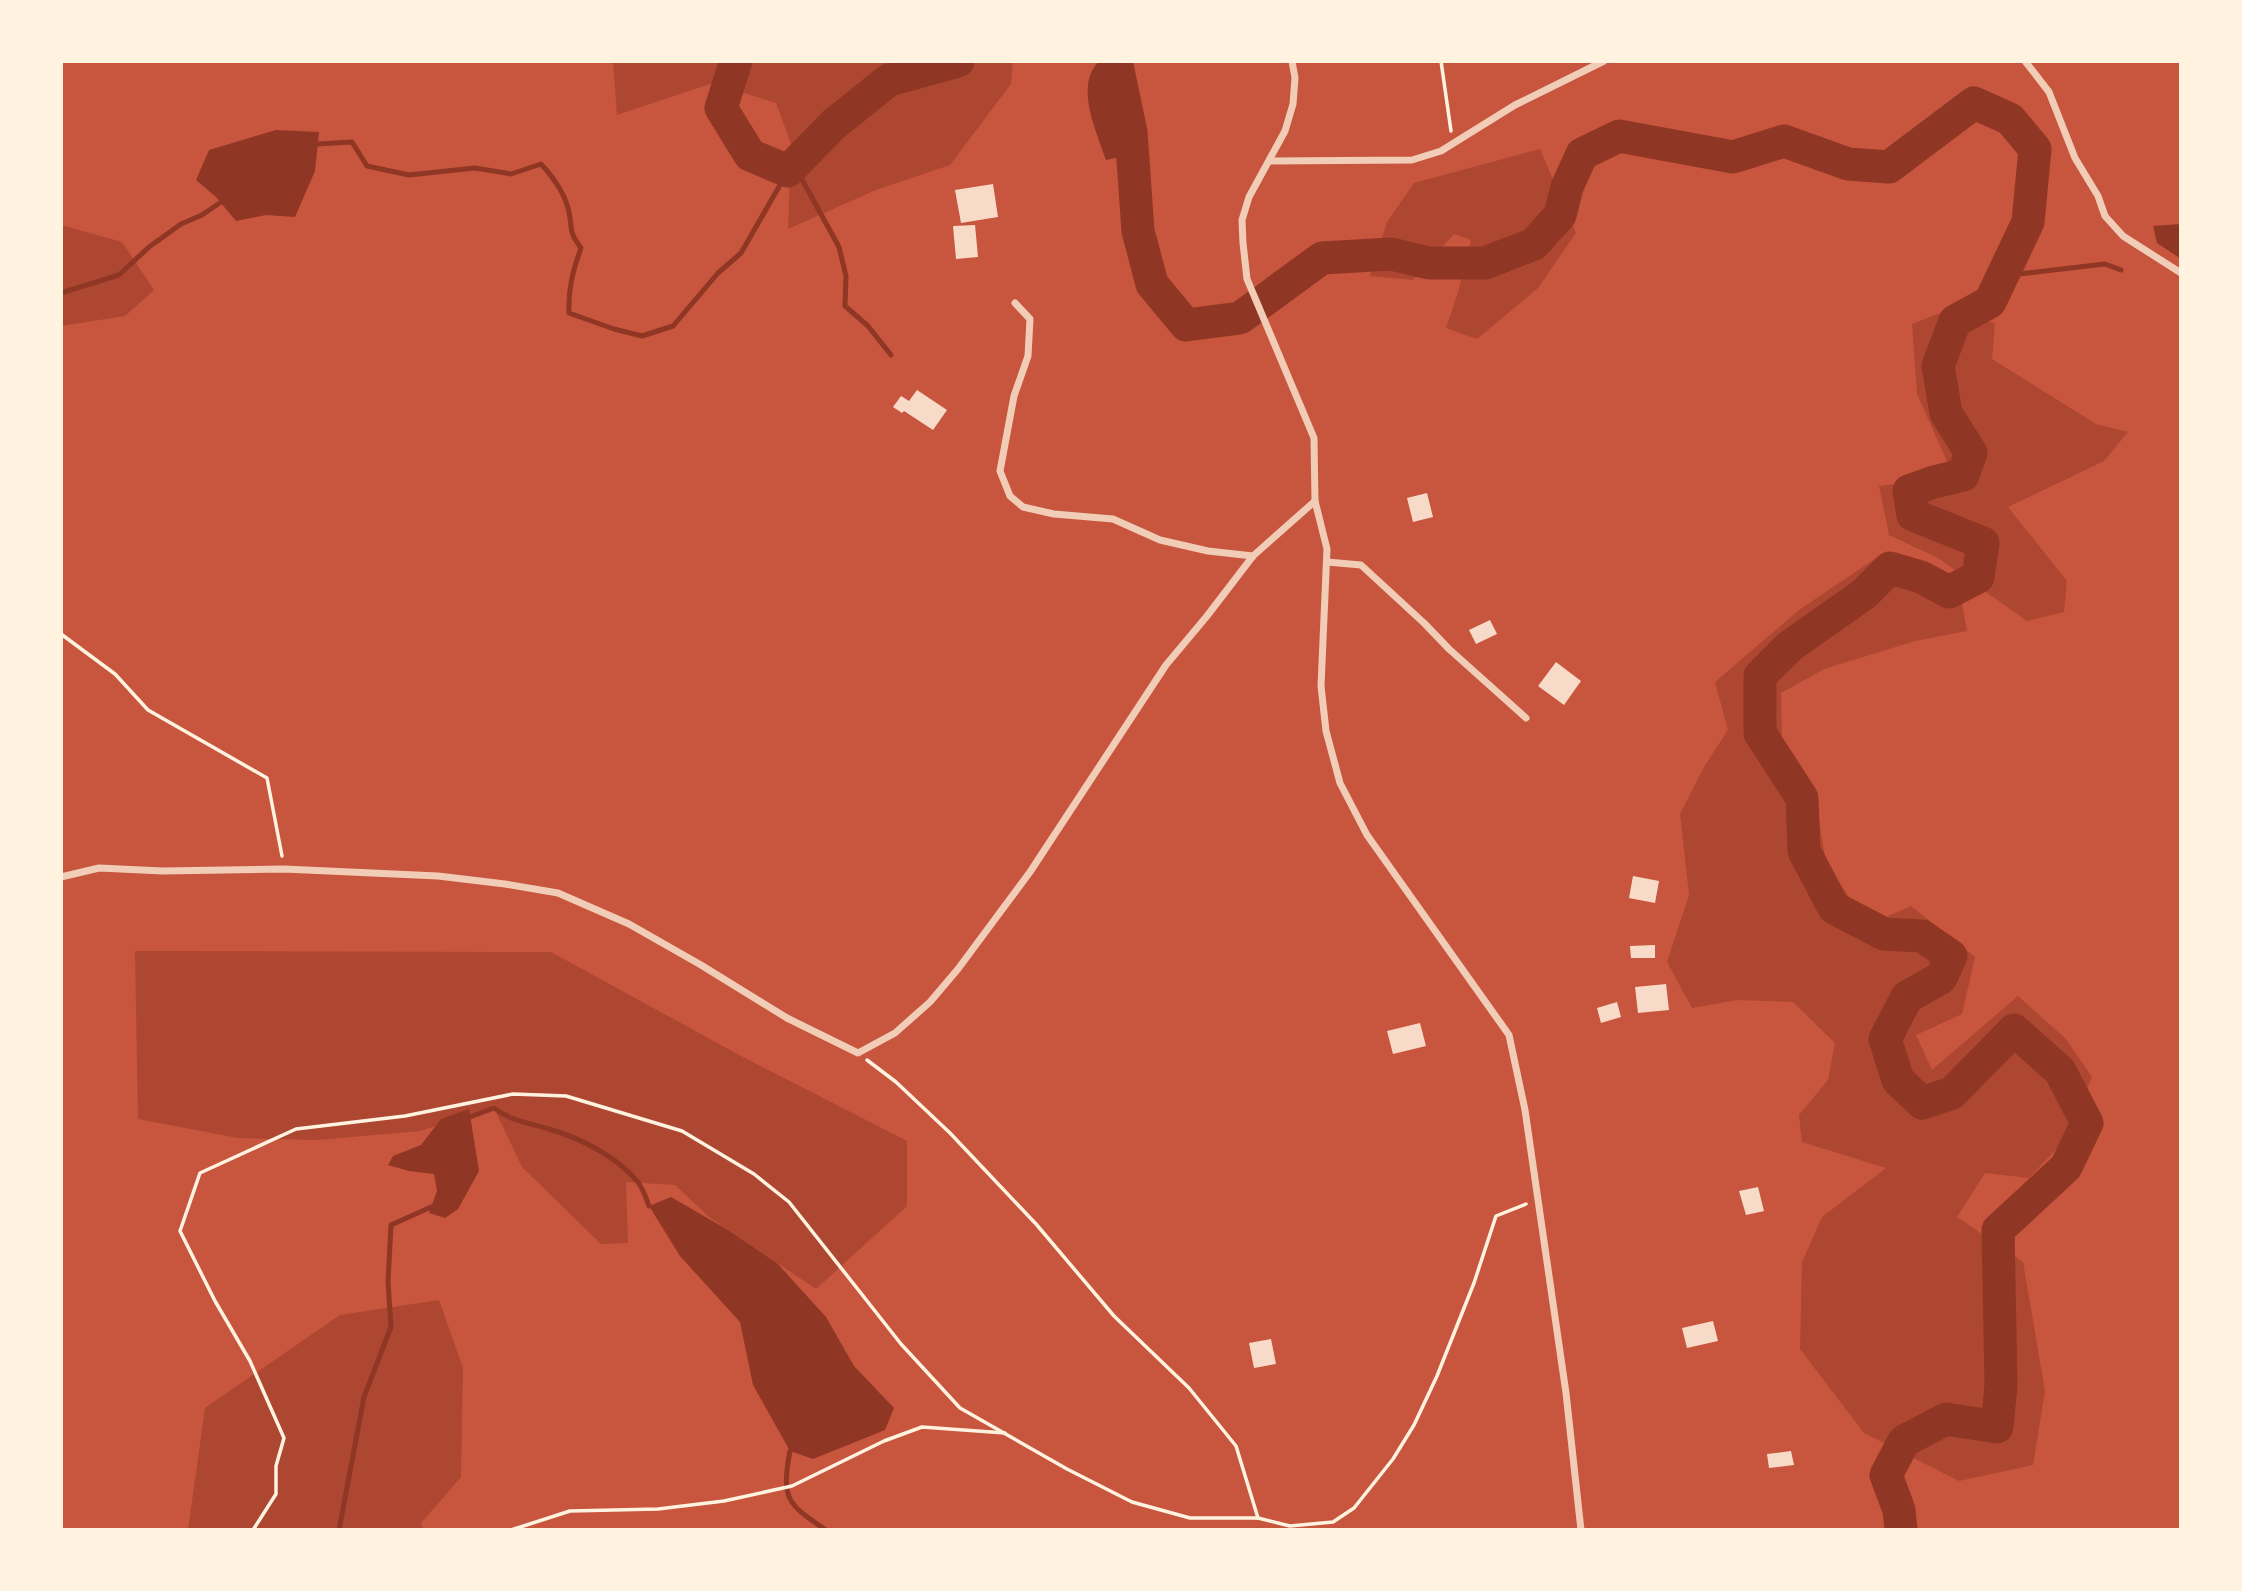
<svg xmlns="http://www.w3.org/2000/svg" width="2242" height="1591" viewBox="0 0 2242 1591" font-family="'Source Sans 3',sans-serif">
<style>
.green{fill:#ae4732}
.water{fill:#8f3625}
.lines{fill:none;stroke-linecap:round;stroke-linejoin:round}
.stream{stroke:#8f3625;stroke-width:5}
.river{stroke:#8f3625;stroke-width:33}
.building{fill:#f7dbc8}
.path{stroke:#fff3e0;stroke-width:3.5}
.minor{stroke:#f1ccb7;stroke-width:7}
</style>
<rect width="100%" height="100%" fill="#c8553d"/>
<g class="green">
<path d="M613 61H1013L1011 84 950 165 876 190 788 229 791 144 776 103 713 83 617 115Z"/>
<path d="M1540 149 1576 233 1538 288 1477 339 1446 328 1458 292 1471 240 1454 234 1413 280 1370 276 1387 222 1414 183Z"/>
<path d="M61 225 122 242 154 290 125 316 61 326Z"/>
<path d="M1943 312 1995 323 1992 359 2096 424 2128 432 2104 461 2008 507 2067 581 2064 612 2027 621 1938 558 1889 535 1879 486 1954 477 1917 394 1912 324Z"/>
<path d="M1879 556 1962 604 1967 631 1915 641 1824 669 1781 693 1782 741 1813 785 1826 863 1868 925 1911 906 1975 957 1962 1014 1916 1035 1932 1070 2018 996 2066 1039 2092 1077 2063 1142 2029 1178 1985 1173 1957 1217 2023 1262 2045 1391 2033 1465 1959 1481 1864 1433 1800 1349 1802 1262 1822 1217 1886 1168 1802 1142 1799 1115 1828 1080 1835 1043 1793 1002 1737 1000 1692 1008 1667 962 1689 895 1680 814 1704 767 1728 730 1715 682 1799 610Z"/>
<path d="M135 951 551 952 741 1056 907 1141V1206L816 1289 709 1217 675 1185 626 1182 628 1243 601 1244 522 1167 494 1108 420 1131 318 1140 238 1138 138 1119Z"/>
<path d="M439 1300 463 1368 461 1477 421 1523 423 1530H188L205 1408 340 1315Z"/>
</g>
<g class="water">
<path d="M1099 61H1125L1134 69 1126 87 1145 135 1143 152 1106 160C1097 131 1074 87 1099 61Z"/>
<path d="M276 130 319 132 315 171 295 217 266 215 236 221 216 197 196 180 209 150Z"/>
<path d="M2181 224V259L2157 243 2153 226Z"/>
<path d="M469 1109 479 1171 458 1209 445 1218 429 1213 437 1191 434 1174 409 1171 388 1165 393 1156 421 1145 441 1119Z"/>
<path d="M671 1197 728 1230 777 1263 826 1317 854 1366 894 1408 885 1430 813 1459 790 1451 753 1385 740 1322 680 1256 649 1206Z"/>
</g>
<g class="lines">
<g class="stream">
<path d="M317 144 352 142 367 166 409 175 475 168 511 174 541 164C554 178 565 193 569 212 573 232 568 230 581 248 573 270 568 289 569 313L614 329 642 336 673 326 718 273 741 253 788 171"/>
<path d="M794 165 839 247 846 276 845 306 868 326 891 355"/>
<path d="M2003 276 2105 264 2121 270"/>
<path d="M61 293 119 275 149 247 181 224 202 215 221 202"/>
<path d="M470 1117 494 1108C513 1122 527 1122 549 1129 580 1138 616 1156 637 1181 643 1188 646 1198 649 1206"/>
<path d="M790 1451C781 1499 787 1504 826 1530"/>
<path d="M339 1530 364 1397 391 1327 388 1282 391 1225 431 1207"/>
</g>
<g class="river">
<path d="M736 61 721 108 750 155 788 171 834 124 889 80 958 61"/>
<path d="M1116 61 1131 132 1138 231 1152 284 1186 325 1240 318 1322 258 1391 254 1429 263H1485L1534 244 1560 215 1567 187 1582 154 1619 136 1733 157 1784 141 1848 164 1889 167 1974 103 2010 119 2035 149 2028 222 1990 302 1955 321 1938 366 1946 413 1971 453 1963 475 1934 482 1909 491 1913 515 1983 543 1978 577 1949 592 1921 577 1890 568 1864 594 1790 646 1760 676V733L1802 798 1804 851 1834 908 1884 934 1922 936 1951 956 1941 978 1907 997 1885 1039 1898 1080 1922 1103 1952 1093 2014 1030 2060 1071 2087 1123 2066 1167 1998 1230 2001 1385 1997 1427 1946 1419 1904 1441 1886 1475 1899 1510 1901 1530"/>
</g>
</g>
<g class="building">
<path d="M993 184 998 217 961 223 955 190Z"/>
<path d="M975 225 978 257 956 259 953 226Z"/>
<path d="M917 390 947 410 933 430 904 411 902 413 893 407 901 396 909 401Z"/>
<path d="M1427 493 1433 517 1413 522 1407 498Z"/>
<path d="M1490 620 1497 634 1476 644 1469 630Z"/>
<path d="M1556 662 1581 681 1564 705 1538 686Z"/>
<path d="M1633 876 1659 881 1655 903 1629 898Z"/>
<path d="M1655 945V958H1631L1630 946Z"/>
<path d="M1666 984 1669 1010 1638 1013 1635 987Z"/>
<path d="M1617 1002 1621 1017 1601 1023 1597 1008Z"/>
<path d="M1420 1023 1426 1046 1393 1054 1387 1031Z"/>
<path d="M1758 1187 1764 1211 1746 1215 1739 1191Z"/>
<path d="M1713 1321 1718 1341 1687 1348 1682 1328Z"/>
<path d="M1271 1339 1276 1364 1254 1368 1249 1343Z"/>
<path d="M1791 1451 1794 1465 1769 1468 1767 1454Z"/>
</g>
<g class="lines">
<g class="path">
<path d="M1441 61 1451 131"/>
<path d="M61 634 115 674 148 710 267 778 282 856"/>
<path d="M867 1060 896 1082 950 1133 1036 1224 1114 1316 1189 1388 1236 1446 1258 1518"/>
<path d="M253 1530 276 1494V1466L284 1438 250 1361 215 1301 180 1231 200 1173 296 1129 405 1116 513 1094 566 1096 682 1131 754 1174 789 1202 901 1344 960 1408 1067 1469 1132 1502 1190 1518H1258L1290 1526 1333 1522 1354 1508 1393 1459 1414 1425 1437 1376 1474 1283 1496 1216 1526 1204"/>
<path d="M511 1530 570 1511 658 1509 724 1501 792 1486 884 1441 922 1427 1005 1433"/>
</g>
<g class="minor">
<path d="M1292 61 1295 78 1293 104 1285 131 1249 197 1242 220 1243 243 1247 279 1314 438 1315 501 1327 549 1321 686 1326 731 1340 783 1367 835 1509 1035 1525 1110 1566 1393 1581 1530"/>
<path d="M2025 61 2049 92 2075 158 2098 196 2105 216 2123 236 2181 273"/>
<path d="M1270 161 1412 160 1441 151 1515 105 1604 61"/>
<path d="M1015 303 1030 319 1028 356 1014 396 1000 471 1010 496 1023 507 1054 514 1113 519 1160 540 1208 551 1253 556"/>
<path d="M1327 562 1361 565 1424 623 1449 649 1526 718"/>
<path d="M61 877 99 868 163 871 284 869 438 876 505 884 558 893 629 924 701 965 787 1018 858 1053 895 1033 930 1002 958 969 1030 872 1166 665 1207 616 1253 556 1315 501"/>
</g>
</g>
<rect width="2242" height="1591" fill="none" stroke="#fff3e0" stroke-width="126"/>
</svg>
